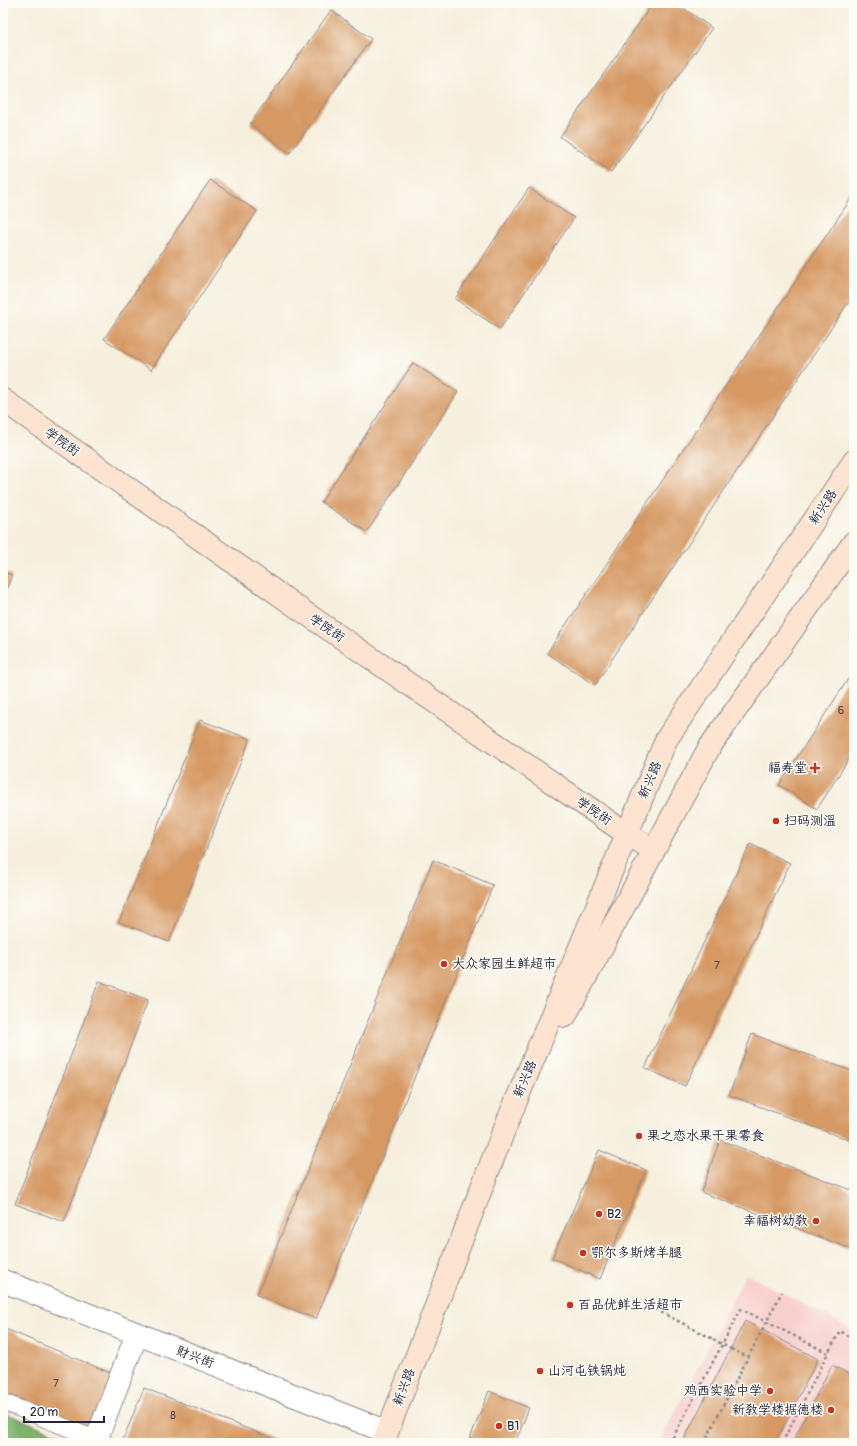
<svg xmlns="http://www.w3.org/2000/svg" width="857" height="1446" viewBox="0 0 857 1446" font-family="Pangolin,'LXGW WenKai TC',sans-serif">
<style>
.built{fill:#f7d0cd}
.forest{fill:#7eb26e;stroke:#506a54}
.building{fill:#d69964}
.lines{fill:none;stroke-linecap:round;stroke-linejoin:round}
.lane-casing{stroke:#8c888c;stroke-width:18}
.street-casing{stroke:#8c888c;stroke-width:24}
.secondary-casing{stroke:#8c888c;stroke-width:24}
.path{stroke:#8c888c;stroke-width:2.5;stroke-dasharray:3 3;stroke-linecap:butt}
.lane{stroke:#fff;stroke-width:16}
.street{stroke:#fff;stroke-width:22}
.secondary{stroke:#fde4d1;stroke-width:22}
.path-bridge{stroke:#8c888c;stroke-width:2.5;stroke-dasharray:3 3;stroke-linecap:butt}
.poi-dot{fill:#c8321e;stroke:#fdfcf7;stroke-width:1.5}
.labels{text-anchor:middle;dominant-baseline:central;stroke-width:3;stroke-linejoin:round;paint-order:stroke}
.number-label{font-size:11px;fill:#4f4045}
.street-label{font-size:13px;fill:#22223b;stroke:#fdfcf7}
.poi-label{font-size:13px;fill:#22223b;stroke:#fdfcf7;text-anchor:start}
</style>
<rect width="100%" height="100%" fill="#fdfcf7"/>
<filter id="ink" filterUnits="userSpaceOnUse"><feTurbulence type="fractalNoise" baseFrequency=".025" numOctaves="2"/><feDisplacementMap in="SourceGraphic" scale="8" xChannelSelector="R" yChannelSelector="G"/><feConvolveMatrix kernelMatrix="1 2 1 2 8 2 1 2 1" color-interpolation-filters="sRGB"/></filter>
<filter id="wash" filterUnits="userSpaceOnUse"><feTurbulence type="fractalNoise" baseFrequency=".012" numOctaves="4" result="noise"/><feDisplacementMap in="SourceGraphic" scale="16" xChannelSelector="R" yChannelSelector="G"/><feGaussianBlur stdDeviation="0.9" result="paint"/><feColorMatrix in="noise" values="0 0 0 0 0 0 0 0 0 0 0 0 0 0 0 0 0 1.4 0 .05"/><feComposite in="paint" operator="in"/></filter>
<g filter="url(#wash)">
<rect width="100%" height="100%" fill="#f6efdd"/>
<path class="built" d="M746 1274 854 1330V1443H659Z"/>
<path class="forest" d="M3 1412 79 1443H8L3 1441Z"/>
<g id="blocks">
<g class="building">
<path d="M653 3H676L712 28 611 172 560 137Z"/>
<path d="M331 10 371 39 290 153 250 124Z"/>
<path d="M210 180 257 211 151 370 104 339Z"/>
<path d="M529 188 574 218 500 329 455 299Z"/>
<path d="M854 194V294L595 685 547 653Z"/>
<path d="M413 363 458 392 367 532 321 502Z"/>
<path d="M3 572 12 575 3 597Z"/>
<path d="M854 670V751L817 809 779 785Z"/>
<path d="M200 720 250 739 169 942 119 922Z"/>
<path d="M750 844 790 863 685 1086 645 1068Z"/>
<path d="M433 860 493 885 316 1319 257 1295Z"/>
<path d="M99 981 148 1000 64 1222 15 1204Z"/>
<path d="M752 1034 854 1072V1142L729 1095Z"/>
<path d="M720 1140 854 1191V1250L701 1192Z"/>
<path d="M599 1150 646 1170 600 1279 552 1258Z"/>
<path d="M745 1321 818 1359 775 1443H682Z"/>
<path d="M3 1328 113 1374 90 1429 3 1392Z"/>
<path d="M832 1365 854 1377V1443H792Z"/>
<path d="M144 1388 284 1443 122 1442Z"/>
<path d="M489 1391 529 1408 515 1443H468Z"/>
</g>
</g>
</g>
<g filter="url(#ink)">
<use href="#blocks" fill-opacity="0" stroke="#8c888c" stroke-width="1"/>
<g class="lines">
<g class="lane-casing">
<path id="lane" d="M3 1402 105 1443"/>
</g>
<g class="street-casing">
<g id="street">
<path d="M3 1281 387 1432"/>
<path d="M95 1443 137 1334"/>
</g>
</g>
<g class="secondary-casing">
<g id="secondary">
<path d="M3 400 304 612 627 834 654 850"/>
<path d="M565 1016 709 748 854 542"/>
<path d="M383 1443 504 1130 666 740 854 461"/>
</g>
</g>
<g class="path">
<path d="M645 1304 713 1339"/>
<path d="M731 1349 748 1357"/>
<path d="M670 1443 741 1309 828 1353 840 1331 854 1339"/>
<path d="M704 1443 762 1330"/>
<path d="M782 1443 828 1353"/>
</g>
<use href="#lane" class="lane"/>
<use href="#street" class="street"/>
<use href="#secondary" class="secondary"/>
<g class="path-bridge">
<path d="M762 1330 782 1292"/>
<path d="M713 1339 731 1349"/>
</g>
</g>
</g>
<g class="poi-dot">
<path d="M813 762h4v4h4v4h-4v4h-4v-4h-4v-4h4z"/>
<circle cx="776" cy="821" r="4"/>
<circle cx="444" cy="964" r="4"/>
<circle cx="639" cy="1136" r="4"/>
<circle cx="599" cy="1214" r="4"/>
<circle cx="816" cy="1221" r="4"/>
<circle cx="583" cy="1253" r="4"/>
<circle cx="570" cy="1305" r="4"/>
<circle cx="540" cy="1371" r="4"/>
<circle cx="770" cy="1391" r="4"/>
<circle cx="831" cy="1410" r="4"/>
<circle cx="499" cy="1426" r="4"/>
</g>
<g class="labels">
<g class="number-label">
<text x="841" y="710">6</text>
<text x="717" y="965">7</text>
<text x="56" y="1383">7</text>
<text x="173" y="1415">8</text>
</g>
<g class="street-label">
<text transform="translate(62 442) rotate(35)">学院街</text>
<text transform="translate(823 507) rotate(-56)">新兴路</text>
<text transform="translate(327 628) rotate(34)">学院街</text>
<text transform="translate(650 780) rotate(-67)">新兴路</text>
<text transform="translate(594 811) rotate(34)">学院街</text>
<text transform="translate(525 1079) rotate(-67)">新兴路</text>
<text transform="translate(195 1357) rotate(21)">财兴街</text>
<text transform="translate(404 1387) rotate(-69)">新兴路</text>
</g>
<g class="poi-label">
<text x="807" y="768" text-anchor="end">福寿堂</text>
<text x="784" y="821">扫码测温</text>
<text x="452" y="964">大众家园生鲜超市</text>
<text x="647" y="1136">果之恋水果干果零食</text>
<text x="607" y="1214">B2</text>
<text x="808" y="1221" text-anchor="end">幸福树幼教</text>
<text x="591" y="1253">鄂尔多斯烤羊腿</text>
<text x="578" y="1305">百品优鲜生活超市</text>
<text x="548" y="1371">山河屯铁锅炖</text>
<text x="762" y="1391" text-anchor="end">鸡西实验中学</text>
<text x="823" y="1410" text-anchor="end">新教学楼据德楼</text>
<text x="507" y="1426">B1</text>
</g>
</g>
<rect width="857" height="1446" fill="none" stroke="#fdfcf7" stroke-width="16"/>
<path d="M24 1416v6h80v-6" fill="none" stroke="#22223b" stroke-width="2"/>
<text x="30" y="1416" font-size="12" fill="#22223b" stroke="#fdfcf7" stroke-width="3" paint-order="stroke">20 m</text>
</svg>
